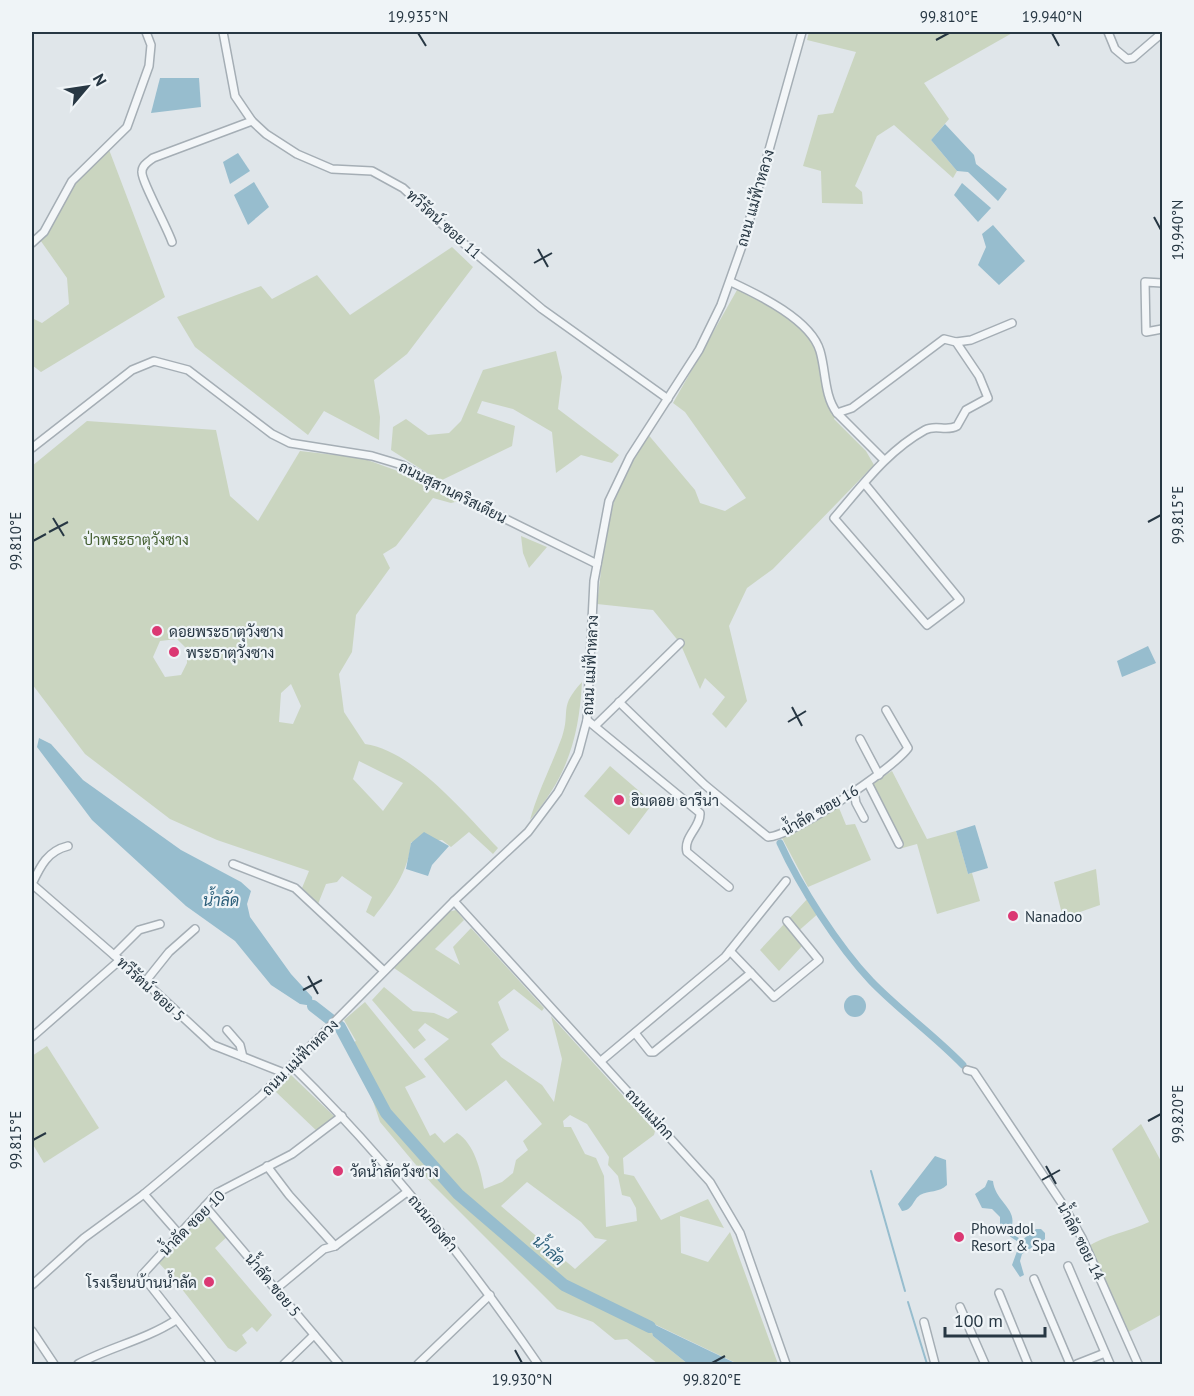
<svg xmlns="http://www.w3.org/2000/svg" width="1194" height="1396" viewBox="0 0 1194 1396" font-family="'PT Sans',Sarabun,sans-serif">
<style>
.green{fill:#cad5c0;fill-rule:evenodd}
.water{fill:#97bdce}
.lines{fill:none;stroke-linecap:round;stroke-linejoin:round}
.stream{stroke:#97bdce;stroke-width:2}
.canal{stroke:#97bdce;stroke-width:7}
.river{stroke:#97bdce;stroke-width:12}
.minor-casing{stroke:#a5aeb5;stroke-width:10}
.minor{stroke:#f3f6f8;stroke-width:7}
.ticks{fill:none;stroke:#273743;stroke-width:2}
.poi-dot{fill:#db3873;stroke:#eff4f7;stroke-width:2}
.labels{text-anchor:middle;dominant-baseline:central;stroke-width:4.5;stroke-linejoin:round;paint-order:stroke}
.street-label{font-size:15px;fill:#273743;stroke:#eff4f7}
.park-label{font-size:15px;fill:#456032;stroke:#eff4f7}
.poi-label{font-size:15px;fill:#273743;stroke:#eff4f7;text-anchor:start}
.water-label{font-size:16px;font-style:italic;fill:#2d607b;stroke:#eff4f7}
.neatline{fill:none;stroke:#273743;stroke-width:2}
.ticks-label{font-size:15px;text-anchor:middle;fill:#273743}
</style>
<rect width="100%" height="100%" fill="#e0e6ea"/>
<g class="green">
<path d="M809 32H1014L924 83 949 119 931 140 957 171 953 178 894 125 877 136 855 186 862 192 863 204 822 203 821 171 803 166 818 115 833 113 856 52 807 40Z"/>
<path d="M108 147 165 297 41 372 32 365V318L42 323 69 304 67 278 38 237 70 185Z"/>
<path d="M452 247 473 267 407 354 374 380 380 417 379 440 324 411 308 435 195 347 177 317 261 286 272 299 317 275 350 315Z"/>
<path d="M737 290C757 294 805 318 813 338 822 358 826 383 831 405L837 413 834 419 866 451 874 465 773 569 747 588 729 626 747 701 726 728 712 714 725 697 705 678 700 689 680 643 653 610 597 604 605 538 617 489 646 432 695 490 700 503 725 511 746 498 685 412 673 403Z"/>
<path d="M556 351 562 377 558 409 619 455 612 463 581 455 556 473 552 432 513 409 482 401 477 413 515 426 512 446 440 481 391 450 393 427 406 419 428 435 449 433 461 421 483 370Z"/>
<path d="M87 421 216 430 230 496 258 521 300 451 362 458 417 478 459 501 451 503 433 498 396 546 383 554 390 568 356 615 352 652 339 674 344 712 365 744C414 751 464 813 498 848L493 854 469 832 451 847 442 840 411 842C409 871 391 895 374 917L366 912 372 897 342 876 337 882 326 884 318 904 302 888 309 871 217 840 170 819 85 754 32 684V466ZM177 639 187 649V663L181 675 165 677 153 657 160 641ZM291 684 301 706 293 724 279 722 281 693ZM359 761 403 783 383 811 353 779Z"/>
<path d="M521 536 547 547 529 568 523 553Z"/>
<path d="M582 682C579 738 567 777 530 820 538 791 552 765 562 737 571 710 558 708 582 682Z"/>
<path d="M610 766 653 803 629 835 584 796Z"/>
<path d="M892 771 927 839 956 831 968 874 972 873 980 901 937 914 917 844 899 849 888 819 869 785Z"/>
<path d="M837 803 846 825 855 824 871 860 808 887 780 834Z"/>
<path d="M1096 869 1100 905 1063 918 1054 882Z"/>
<path d="M810 896 820 912 795 934 803 945 779 971 760 950Z"/>
<path d="M456 910 464 920 435 949 460 965 453 947 471 928 544 1008 542 1011 514 989 498 1002 509 1030 491 1044 501 1057 542 1085 554 1102 562 1059 551 1016 655 1131 654 1135 623 1158 624 1174 634 1176 661 1220 708 1199 724 1228 680 1216 681 1253 708 1262 730 1232 778 1364H738L650 1322 653 1336 688 1364H658L627 1339 615 1340 593 1322 557 1309 432 1184 380 1122 367 1083 346 1046 356 1041 344 1020 365 1002 426 1077 405 1087 430 1136 435 1133 444 1143 457 1133C474 1143 481 1171 484 1189L502 1182 513 1173 516 1160 528 1150 523 1141 542 1124 506 1080 466 1111 424 1059 449 1039 425 1023 418 1030 426 1040 414 1049 372 1000 384 987 413 1011 434 1013 448 1019 458 1012 394 968 447 912ZM570 1115 587 1124 609 1157 608 1165 618 1176 622 1195 630 1197 636 1208 637 1221 606 1227 604 1176 596 1158 585 1154 571 1127H564L563 1121ZM527 1182 581 1222 595 1238 607 1240 575 1269 501 1206Z"/>
<path d="M47 1046 99 1128 44 1163 32 1143V1056Z"/>
<path d="M291 1075 335 1117 319 1133 276 1092Z"/>
<path d="M1141 1124 1162 1163V1314L1125 1334 1087 1247C1105 1235 1128 1232 1149 1222L1112 1149Z"/>
<path d="M205 1206 230 1234 215 1248 272 1315 257 1332 252 1327 242 1335 247 1343 236 1352 228 1348 174 1279 156 1260Z"/>
</g>
<g class="water">
<path d="M160 78H199L201 107 151 113Z"/>
<path d="M945 124 974 155 976 164 1007 189 998 201 968 172 957 171 931 140Z"/>
<path d="M238 153 250 171 230 184 223 162Z"/>
<path d="M254 182 269 207 248 225 234 195Z"/>
<path d="M962 183 991 208 978 222 954 195Z"/>
<path d="M993 225 1025 261 999 285 978 265 986 247 982 234Z"/>
<path d="M1148 646 1156 663 1122 677 1117 661Z"/>
<path d="M39 738 51 744 83 780 181 850 241 882 251 891 247 904 250 917 291 974 312 997 313 1006 300 1004 271 985 235 941 186 906 92 820 37 747Z"/>
<path d="M975 825 988 868 968 874 956 831Z"/>
<path d="M424 832 449 846 432 865 428 876 406 869 411 843Z"/>
<circle cx="855" cy="1006" r="11"/>
<path d="M935 1156 946 1160 947 1185C939 1193 929 1190 920 1195 912 1201 913 1210 902 1211L898 1204Z"/>
<path d="M988 1180 993 1181C995 1203 1022 1210 1009 1232L1022 1240 1036 1229H1041L1045 1233V1239L1022 1254 1020 1261 1024 1275 1020 1277 1012 1265 1020 1243 1000 1230V1217L992 1209 982 1208 975 1194 985 1187Z"/>
<path d="M649 1322 733 1362 738 1364H688L653 1336Z"/>
</g>
<g class="lines">
<g class="stream">
<path d="M871 1171 905 1291"/>
<path d="M908 1302 927 1364"/>
</g>
<path class="canal" d="M780 843C800 887 838 946 871 981 900 1011 934 1035 963 1065"/>
<path class="river" d="M313 1006 340 1027 386 1113 458 1194 564 1285 650 1327"/>
<g class="minor-casing">
<g id="minor">
<path d="M223 32 235 96 252 121 266 134 297 154 332 169 372 171 403 188 456 237 542 309 668 399"/>
<path d="M1108 32 1115 49 1127 59 1133 58 1162 33"/>
<path d="M172 242C168 229 141 180 142 172 142 165 148 162 153 158L252 121"/>
<path d="M32 243 44 232 72 181 127 127 149 66 151 45 146 32"/>
<path d="M731 282C759 295 811 320 820 351 826 371 824 396 837 413L852 408 944 339 956 342 979 376 988 398 966 410 957 426C946 432 936 424 925 430 887 451 862 486 834 518L927 625 960 600 864 483"/>
<path d="M1162 283 1145 282 1146 332 1162 329"/>
<path d="M956 342 971 340 1012 323"/>
<path d="M837 413 884 460"/>
<path d="M32 448 132 370 154 361 188 370 272 434 290 443 372 456 402 465 459 496 597 564"/>
<path d="M619 702 705 785 768 837C792 836 892 770 908 748L886 710"/>
<path d="M587 720 700 813C701 827 683 837 687 852L729 887"/>
<path d="M596 725 680 643"/>
<path d="M860 739 879 775"/>
<path d="M868 783 899 844"/>
<path d="M854 792 856 803 864 818"/>
<path d="M233 864 295 888 384 971"/>
<path d="M32 884 145 982 213 1045 284 1073"/>
<path d="M32 884C40 867 47 851 68 846"/>
<path d="M454 901 710 1182 740 1233 786 1364"/>
<path d="M730 951 774 997 819 960 787 921"/>
<path d="M114 955 139 930 160 924"/>
<path d="M145 982 169 952 195 929"/>
<path d="M227 1030 240 1045 243 1057"/>
<path d="M635 1033 650 1052H654L751 973"/>
<path d="M32 1037 120 960"/>
<path d="M601 1061 725 957 786 881"/>
<path d="M292 1066C384 1156 465 1258 538 1364"/>
<path d="M967 1070 974 1072 1063 1205 1082 1238 1138 1364"/>
<path d="M267 1166 289 1195 335 1246"/>
<path d="M144 1194 179 1234"/>
<path d="M205 1206 339 1364"/>
<path d="M1068 1266 1110 1364"/>
<path d="M1034 1279 1070 1364"/>
<path d="M32 1285 84 1238 144 1194 261 1096 454 901 528 832 558 792 578 754 587 720 594 581 609 501 630 457 699 350 721 305 743 243 802 32"/>
<path d="M277 1288 324 1249 335 1246 407 1192"/>
<path d="M999 1293 1028 1364"/>
<path d="M960 1307 985 1364"/>
<path d="M924 1322 935 1364"/>
<path d="M32 1331 54 1364"/>
<path d="M78 1364C110 1347 145 1340 176 1320"/>
<path d="M212 1364 142 1275 217 1193 292 1154 342 1116"/>
<path d="M284 1364 314 1335"/>
<path d="M418 1364 490 1295"/>
<path d="M1077 1364 1105 1353"/>
</g>
</g>
<use href="#minor" class="minor"/>
</g>
<path class="ticks" d="M418 33 426 46M1052 33 1059 46M936 40 949 33M1154 217 1161 230M538 249 548 267M534 263 552 253M53 518 64 536M1148 522 1161 515M49 532 68 522M33 541 46 534M792 707 802 726M788 722 806 711M308 976 318 994M303 990 322 980M1148 1121 1161 1114M33 1140 46 1133M1046 1166 1056 1184M1042 1180 1060 1170M515 1350 522 1363M712 1363 725 1356"/>
<g class="poi-dot">
<circle cx="157" cy="631" r="6"/>
<circle cx="174" cy="652" r="6"/>
<circle cx="619" cy="800" r="6"/>
<circle cx="1013" cy="916" r="6"/>
<circle cx="338" cy="1171" r="6"/>
<circle cx="959" cy="1237" r="6"/>
<circle cx="209" cy="1282" r="6"/>
</g>
<g class="labels">
<g class="street-label">
<text transform="translate(755 198) rotate(-74)">ถนน แม่ฟ้าหลวง</text>
<text transform="translate(444 224) rotate(42)">ทวีรัตน์ ซอย 11</text>
<text transform="translate(453 492) rotate(27)">ถนนสุสานคริสเตียน</text>
<text transform="translate(590 665) rotate(-87)">ถนน แม่ฟ้าหลวง</text>
<text transform="translate(820 810) rotate(-30)">น้ำลัด ซอย 16</text>
<text transform="translate(151 989) rotate(43)">ทวีรัตน์ ซอย 5</text>
<text transform="translate(300 1057) rotate(-45)">ถนน แม่ฟ้าหลวง</text>
<text transform="translate(650 1114) rotate(47)">ถนนแม่กก</text>
<text transform="translate(192 1223) rotate(-45)">น้ำลัด ซอย 10</text>
<text transform="translate(433 1223) rotate(51)">ถนนกองคำ</text>
<text transform="translate(1081 1241) rotate(63)">น้ำลัด ซอย 14</text>
<text transform="translate(273 1285) rotate(50)">น้ำลัด ซอย 5</text>
</g>
<g class="park-label">
<text x="136" y="539">ป่าพระธาตุวังซาง</text>
</g>
<g class="poi-label">
<text x="169" y="631">ดอยพระธาตุวังซาง</text>
<text x="186" y="652">พระธาตุวังซาง</text>
<text x="631" y="800">ฮิมดอย อารีน่า</text>
<text x="1025" y="916">Nanadoo</text>
<text x="350" y="1171">วัดน้ำลัดวังซาง</text>
<text x="971" y="1228">Phowadol<tspan x="971" dy="17">Resort &amp; Spa</tspan></text>
<text x="197" y="1282" text-anchor="end">โรงเรียนบ้านน้ำลัด</text>
</g>
<g class="water-label">
<text x="221" y="900">น้ำลัด</text>
<text transform="translate(549 1250) rotate(41)">น้ำลัด</text>
</g>
</g>
<rect width="1194" height="1396" fill="none" stroke="#eff4f7" stroke-width="66"/>
<g transform="translate(87 87) rotate(61)" stroke="#eff4f7" stroke-width="4.5" paint-order="stroke">
<path d="M0-4.5L10 22L0 15L-10 22Z" fill="#273743"/>
<text y="-9" font-size="16" font-weight="bold" text-anchor="middle" fill="#273743">N</text>
</g>
<path d="M945 1327v9h100v-9" fill="none" stroke="#273743" stroke-width="3"/>
<text x="954" y="1327" font-size="18" fill="#273743" stroke="#eff4f7" stroke-width="4.5" paint-order="stroke">100 m</text>
<rect x="33" y="33" width="1128" height="1330" class="neatline"/>
<g class="ticks-label">
<text x="418" y="22">19.935°N</text>
<text x="949" y="22">99.810°E</text>
<text x="1052" y="22">19.940°N</text>
<text transform="translate(1178 230) rotate(-90)" y="5">19.940°N</text>
<text transform="translate(1178 515) rotate(-90)" y="5">99.815°E</text>
<text transform="translate(16 541) rotate(-90)" y="5">99.810°E</text>
<text transform="translate(1178 1114) rotate(-90)" y="5">99.820°E</text>
<text transform="translate(16 1140) rotate(-90)" y="5">99.815°E</text>
<text x="522" y="1385">19.930°N</text>
<text x="712" y="1385">99.820°E</text>
</g>
</svg>
